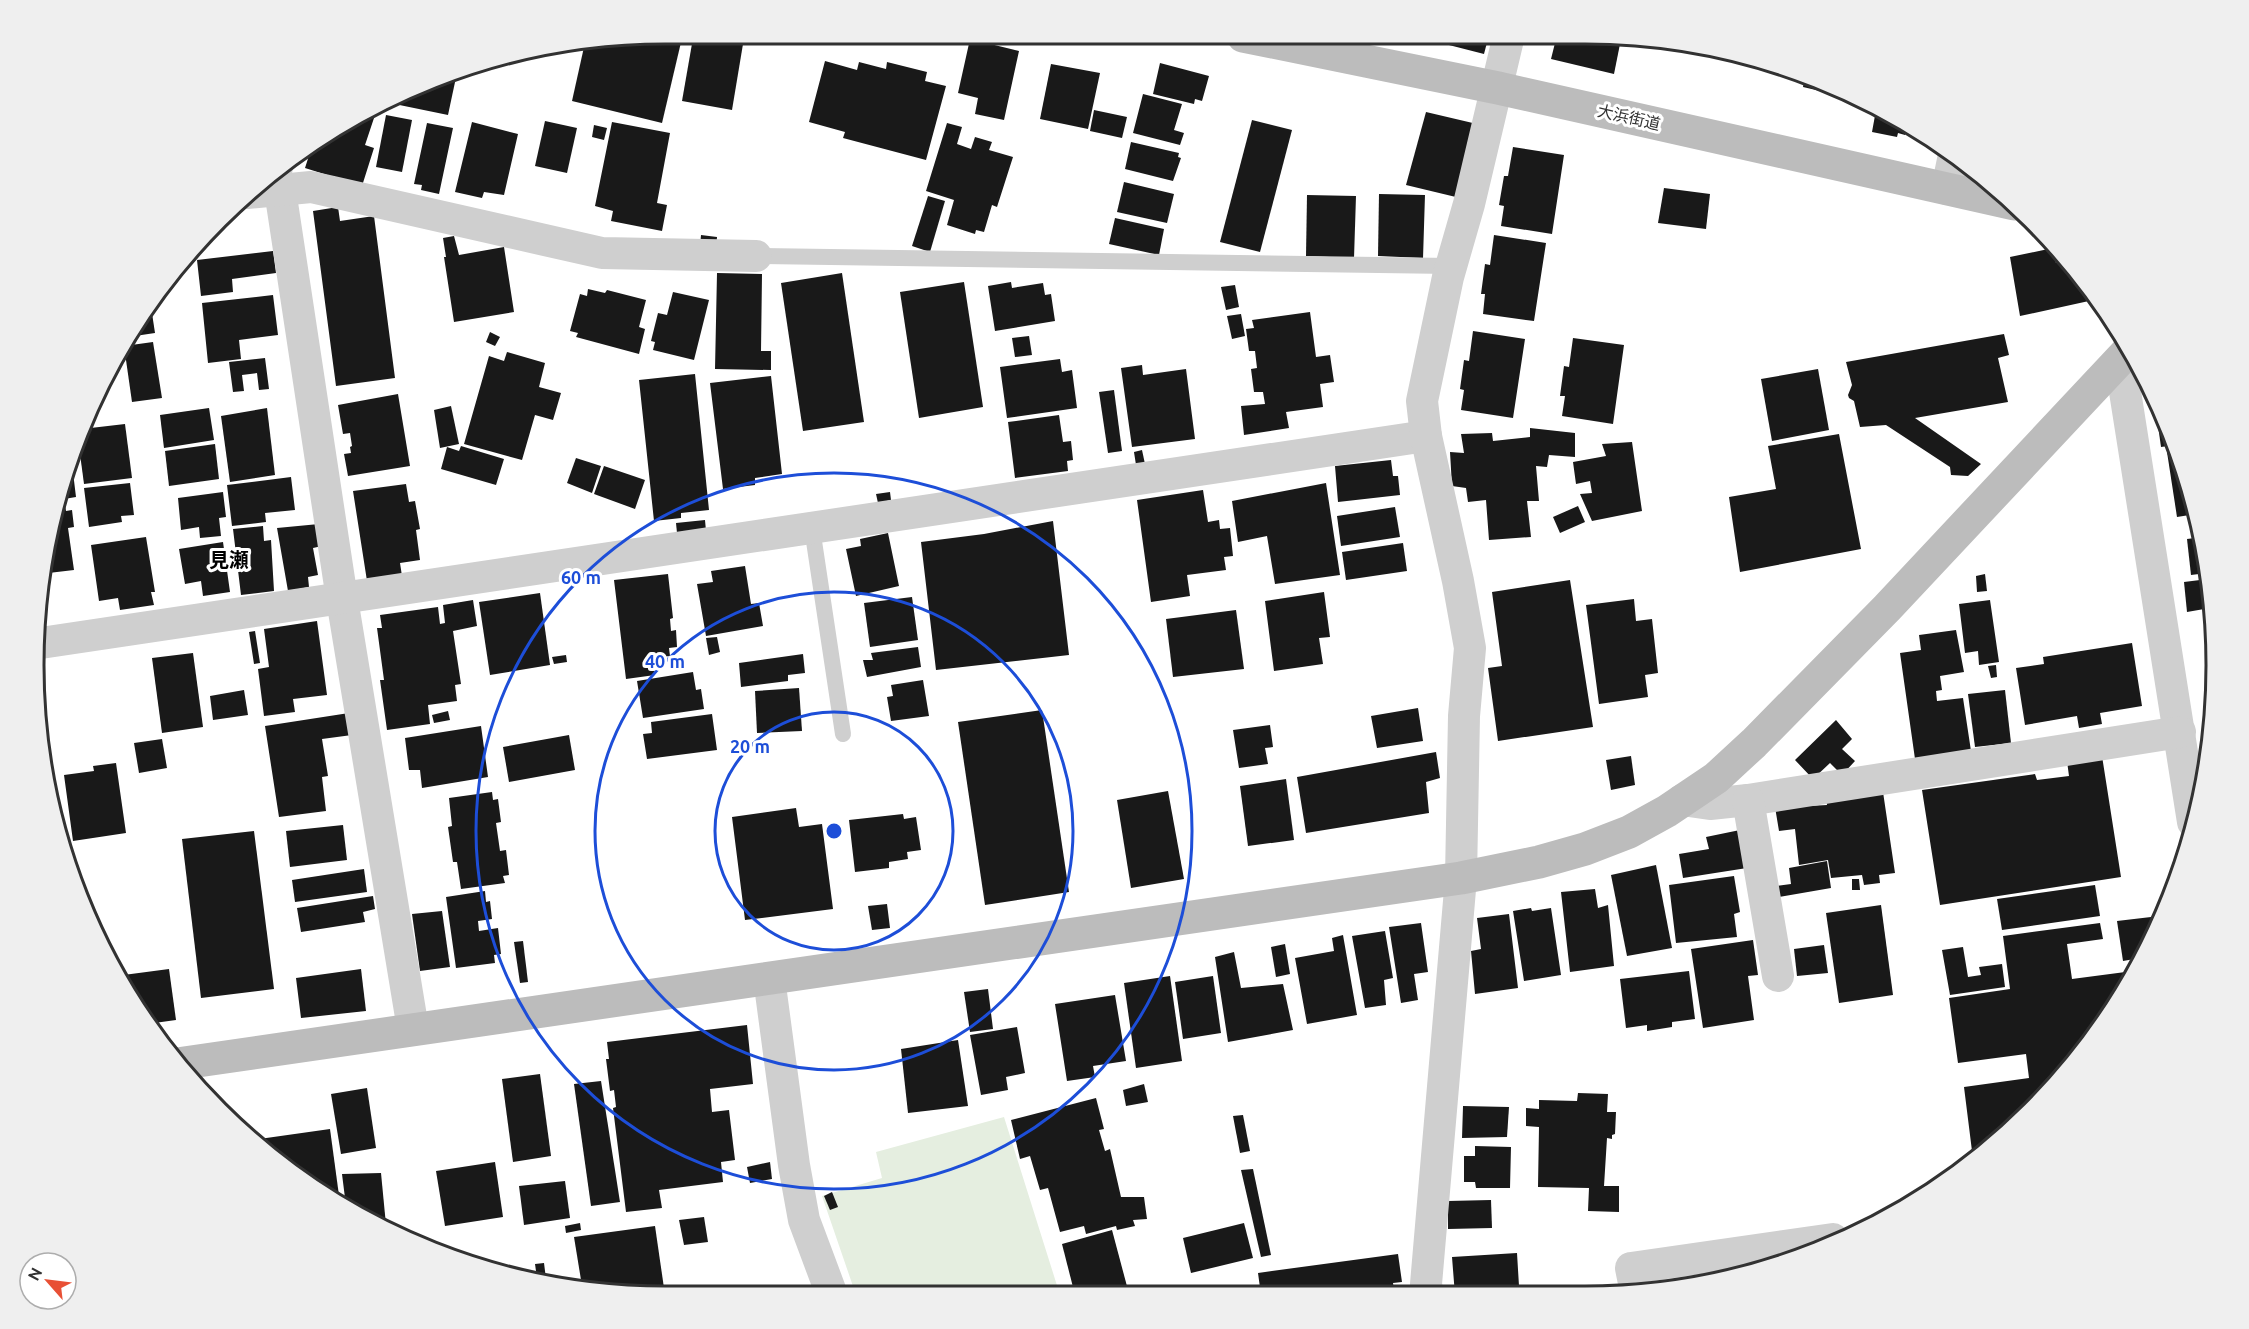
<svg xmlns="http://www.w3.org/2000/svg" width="2249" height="1329" viewBox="0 0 2249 1329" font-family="Ubuntu,'Noto Sans JP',sans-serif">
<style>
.green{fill:#e5eee0}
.building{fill:#191919}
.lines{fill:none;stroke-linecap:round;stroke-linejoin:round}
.lane{stroke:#cfcfcf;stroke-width:16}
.street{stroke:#cfcfcf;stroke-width:32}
.secondary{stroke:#bcbcbc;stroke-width:33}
.ring{fill:none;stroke:#1d4ed8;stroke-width:3}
.labels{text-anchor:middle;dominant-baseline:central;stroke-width:6;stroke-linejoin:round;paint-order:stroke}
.street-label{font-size:16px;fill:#323232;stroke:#fff}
.quarter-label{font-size:20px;font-weight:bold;fill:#000;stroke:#fff}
.rim{fill:none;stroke:#323232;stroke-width:3}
.centre{fill:#1d4ed8;stroke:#fff;stroke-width:3}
.ring-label{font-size:18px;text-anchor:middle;font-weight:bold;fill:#1d4ed8;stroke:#fff;stroke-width:6;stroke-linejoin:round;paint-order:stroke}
</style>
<rect width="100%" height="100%" fill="#fff"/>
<path class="green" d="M1004 1117 1060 1295H856L822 1196 882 1178 876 1152Z"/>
<g class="building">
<path d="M1622 34 1614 74 1551 59 1557 35Z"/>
<path d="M1414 35H1431L1430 40Z"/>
<path d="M1447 35H1489L1484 54 1445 44Z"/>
<path d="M586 38H682L662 123 572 101Z"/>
<path d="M693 38H744L732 110 682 101Z"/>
<path d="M970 39 1019 51 1004 120 975 114 978 98 958 93Z"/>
<path d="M825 61 857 70 859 62 886 69 887 62 927 72 925 81 946 86 926 160 843 138 845 132 809 122Z"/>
<path d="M1160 63 1209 76 1202 101 1195 99 1194 104 1153 94Z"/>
<path d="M1051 64 1100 73 1088 129 1040 119Z"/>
<path d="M458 68 448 115 380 101 385 98Z"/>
<path d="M1805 75 1847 96 1846 97 1803 87Z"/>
<path d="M1143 94 1182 104 1174 130 1184 133 1180 145 1133 133Z"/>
<path d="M368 109 376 112 365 145 374 148 362 186 305 168 313 143Z"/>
<path d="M1094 110 1127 117 1122 138 1090 131Z"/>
<path d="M1876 110 1907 126 1905 135 1898 133 1897 137 1872 132Z"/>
<path d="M1426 112 1477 124 1460 198 1406 185Z"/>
<path d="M386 115 412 120 402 172 376 167Z"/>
<path d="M1252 120 1292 130 1260 252 1220 242Z"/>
<path d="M545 121 577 128 567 173 535 166Z"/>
<path d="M472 122 518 134 504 195 484 192 482 198 455 192Z"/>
<path d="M612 122 670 133 657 203 667 205 662 231 611 221 613 211 595 206Z"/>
<path d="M427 123 453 128 439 194 421 190 422 185 414 184Z"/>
<path d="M947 123 962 127 957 144 971 149 975 137 992 142 989 150 1013 157 997 207 992 205 984 232 976 230 975 234 947 225 954 200 926 191Z"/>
<path d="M594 125 607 128 604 140 592 137Z"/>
<path d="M1131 142 1179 153 1178 157 1181 158 1173 181 1125 169Z"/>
<path d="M1513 147 1564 155 1552 234 1501 226 1504 206 1499 205 1504 176H1508Z"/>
<path d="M1124 182 1174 194 1167 223 1117 212Z"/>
<path d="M1664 188 1710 194 1706 229 1658 223Z"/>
<path d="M1379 194 1425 195 1423 258 1378 256Z"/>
<path d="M1307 195 1356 196 1354 258 1306 256Z"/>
<path d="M928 196 945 201 930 252 912 246Z"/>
<path d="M338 207 340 221 374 216 395 378 336 386 313 211Z"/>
<path d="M1115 218 1164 229 1159 255 1109 244Z"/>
<path d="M701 235 717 237 716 249 700 247Z"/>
<path d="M1494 235 1546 243 1534 321 1483 314 1485 294H1481L1485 264 1490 265Z"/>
<path d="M454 236 459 255 504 247 514 312 454 322 444 257H446L443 238Z"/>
<path d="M2053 248 2056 263 2066 261 2098 299 2020 316 2010 257Z"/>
<path d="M273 251 276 273 232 279 233 292 201 296 197 260Z"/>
<path d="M717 273 762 274 761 351H771V370L715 369Z"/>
<path d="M842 273 864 422 803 431 781 283Z"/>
<path d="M964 282 983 407 919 418 900 292Z"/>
<path d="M1011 282 1012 288 1043 283 1045 295 1051 294 1055 321 995 331 988 286Z"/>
<path d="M1235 285 1239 307 1226 310 1221 287Z"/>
<path d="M588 289 605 293 607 290 646 300 639 327 645 329 639 354 576 337 578 333 570 331 580 294 587 296Z"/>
<path d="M673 292 709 300 694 360 653 350 655 342 651 341 658 313 667 315Z"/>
<path d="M273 295 278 335 239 340 241 359 208 363 202 303Z"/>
<path d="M150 300 155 333 128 337 140 313Z"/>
<path d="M1310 312 1316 357 1330 355 1334 382 1320 384 1323 407 1286 412 1289 428 1244 435 1241 406 1265 404 1263 392H1254L1251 369 1257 368 1255 351H1249L1246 329 1254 328 1252 320Z"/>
<path d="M1241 314 1245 336 1232 339 1227 316Z"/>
<path d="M1473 331 1525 339 1513 418 1461 410 1464 390 1460 389 1464 360 1469 361Z"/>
<path d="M490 332 500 337 495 346 486 342Z"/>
<path d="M2004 334 2009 355 1998 358 2008 402 1915 418 1981 464 1968 476 1951 475 1950 467 1886 425 1860 427 1854 401 1849 398 1848 395 1852 385 1846 362Z"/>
<path d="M1029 336 1032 355 1015 357 1012 338Z"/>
<path d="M1573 338 1624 345 1613 424 1562 416 1565 396H1560L1564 366 1569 367Z"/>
<path d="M153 342 162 398 132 402 124 346Z"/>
<path d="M507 352 545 363 539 387 561 393 553 420 535 415 522 460 464 444 489 356 504 361Z"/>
<path d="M265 358 269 389 259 390 257 373 242 375 244 391 233 392 229 362Z"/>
<path d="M1060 359 1062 372 1072 370 1077 408 1007 418 1000 367Z"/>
<path d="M1142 365 1143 375 1186 369 1195 439 1132 447 1121 368Z"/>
<path d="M1818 369 1829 430 1772 441 1761 379Z"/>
<path d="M695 374 709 510 681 513V518L654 521 639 380Z"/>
<path d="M771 376 782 474 755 478V485L723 489 710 383Z"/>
<path d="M1114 390 1122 451 1108 453 1099 392Z"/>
<path d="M398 394 410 466 348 476 344 454 351 453 350 447 352 446 350 433 343 434 338 405Z"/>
<path d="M2154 397 2168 423 2175 445 2161 447Z"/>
<path d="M451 406 459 444 440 448 434 410Z"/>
<path d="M209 408 214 440 164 448 160 415Z"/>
<path d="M267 408 275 475 230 482 221 416Z"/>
<path d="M1059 415 1063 442 1071 441 1073 460 1067 461 1068 471 1015 478 1008 422Z"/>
<path d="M125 424 132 478 84 484 78 439 82 429Z"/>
<path d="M1530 428 1575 433V457L1549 455 1547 467 1536 466 1539 501H1527L1531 537 1489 540 1486 500 1468 502 1466 488 1452 486 1450 452 1464 453 1461 434 1492 433 1493 441 1530 437Z"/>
<path d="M1839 434 1861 549 1740 572 1729 497 1776 489 1768 446Z"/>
<path d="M1632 442 1642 511 1592 521 1580 494 1592 493 1590 481 1576 484 1573 462 1606 456 1602 444Z"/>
<path d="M215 444 219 479 169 486 165 451Z"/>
<path d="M461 446 504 459 496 485 441 469 447 447 459 451Z"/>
<path d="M74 447 75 455 71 456 76 497 64 499 66 511 72 510 74 527 68 528 74 570 40 574 66 462Z"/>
<path d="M1142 450 1145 464 1136 465 1134 452Z"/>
<path d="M2176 451 2196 514 2177 517 2167 452Z"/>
<path d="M576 458 601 466 592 493 567 483Z"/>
<path d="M1391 460 1393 476H1398L1400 495 1338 502 1335 466Z"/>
<path d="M604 466 645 480 635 509 594 494Z"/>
<path d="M291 477 295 510 265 513 266 522 232 526 227 485Z"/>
<path d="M130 483 134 515 121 516 122 522 89 527 84 488Z"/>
<path d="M1326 483 1340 575 1275 584 1267 536 1238 542 1232 501Z"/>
<path d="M406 484 409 502 415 501 420 529 416 530 420 560 400 563 402 576 367 581 353 491Z"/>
<path d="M1203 490 1208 522 1219 520 1220 529 1230 528 1233 556 1224 557 1226 570 1187 575 1190 596 1151 602 1137 500Z"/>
<path d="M223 492 226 517 219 518 221 536 200 538 199 527 181 530 178 498Z"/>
<path d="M890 492 891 500 878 503 876 494Z"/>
<path d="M1578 506 1585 522 1560 533 1553 517Z"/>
<path d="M1395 507 1400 537 1341 546 1337 516Z"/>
<path d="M705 520 706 531 677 533 676 523Z"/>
<path d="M1053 521 1069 655 936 670 921 542 984 534Z"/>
<path d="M319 524 322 546 313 548 318 575 308 577 309 587 288 591 277 528Z"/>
<path d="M263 526 264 541 271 540 274 591 241 595 233 529Z"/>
<path d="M888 533 899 586 856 596 846 549 861 546 860 539Z"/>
<path d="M146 537 155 592H151L154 605 120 610 118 598 99 601 91 545Z"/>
<path d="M2203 537 2207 573 2191 575 2187 539Z"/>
<path d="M223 542 230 592 203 596 201 581 185 584 179 549Z"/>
<path d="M1403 543 1407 571 1346 580 1342 552Z"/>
<path d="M745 566 751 604 759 603 763 626 706 636 697 584 713 582 711 571Z"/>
<path d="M668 574 673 618 670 619 671 631 676 630 677 647 669 648 670 656 653 658 655 675 626 679 614 580Z"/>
<path d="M1985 574 1987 591 1977 592 1976 576Z"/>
<path d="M2208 579 2210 608 2187 612 2184 582Z"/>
<path d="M1570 580 1593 727 1498 741 1488 668 1502 666 1492 592Z"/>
<path d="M1324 592 1330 637 1319 638 1323 664 1274 671 1265 601Z"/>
<path d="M540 593 550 665 490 675 479 602Z"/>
<path d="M912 597 918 640 870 647 864 603Z"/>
<path d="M1634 599 1636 621 1652 619 1658 673 1645 675 1648 697 1599 704 1586 605Z"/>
<path d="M473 600 477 626 453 631 461 684 455 685 457 701 428 705 430 724 387 730 380 680H384L377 628H382L380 615 438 607 440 624 445 623 443 605Z"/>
<path d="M1990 600 1999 662 1979 665 1978 651 1965 653 1959 604Z"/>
<path d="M1236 610 1244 669 1173 677 1166 619Z"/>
<path d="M317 621 327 695 293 699 295 712 264 716 258 669 269 667 264 629Z"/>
<path d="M1956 630 1964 672 1940 676 1942 690 1936 691 1937 701 1963 698 1971 751 1915 759 1900 653 1921 650 1919 635Z"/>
<path d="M255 631 260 663 254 664 249 632Z"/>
<path d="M717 637 720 652 709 655 706 638Z"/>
<path d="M2132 643 2142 706 2100 713 2102 724 2079 728 2077 716 2025 725 2016 668 2044 664 2043 657Z"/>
<path d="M918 647 921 667 867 677 863 660H873L871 653Z"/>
<path d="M193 653 203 727 162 733 152 658Z"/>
<path d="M803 654 805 673 788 675V681L741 687 739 663Z"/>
<path d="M566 655 567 662 554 664 552 657Z"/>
<path d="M1996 665 1997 677 1991 678 1988 666Z"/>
<path d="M2215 671 2213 700H2212L2207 672Z"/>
<path d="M693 672 696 690 701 689 704 709 643 718 637 681Z"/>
<path d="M923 680 929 716 891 721 887 697 893 696 891 685Z"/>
<path d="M799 688 802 731 757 733 755 691Z"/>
<path d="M244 690 248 715 213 720 210 696Z"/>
<path d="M2005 690 2011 743 1975 747 1968 694Z"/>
<path d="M1418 708 1423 741 1377 748 1371 716Z"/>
<path d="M1042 710 1069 892 985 905 958 722Z"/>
<path d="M448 711 450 720 434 723 432 715Z"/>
<path d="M349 713 352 735 322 739 328 776 322 777 326 811 279 817 265 726Z"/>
<path d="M712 714 717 750 647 759 643 734 652 733 651 722Z"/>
<path d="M1836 720 1852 739 1842 749 1855 761 1842 775 1830 763 1813 779 1795 760Z"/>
<path d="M1270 725 1273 747 1265 748 1268 764 1239 768 1233 730Z"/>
<path d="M481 726 488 777 422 788 420 770H409L405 738Z"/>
<path d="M569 735 575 770 509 782 503 747Z"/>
<path d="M162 739 167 768 139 773 134 743Z"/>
<path d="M1436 752 1440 778 1426 782 1429 813 1306 833 1297 777Z"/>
<path d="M1631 756 1635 785 1611 790 1606 760Z"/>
<path d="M2102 756 2121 877 1940 905 1922 790 2035 774 2037 780 2069 776 2067 761Z"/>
<path d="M116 763 126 833 73 841 64 775 94 771 93 766Z"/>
<path d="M1286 779 1294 840 1248 846 1240 786Z"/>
<path d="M1168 791 1184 879 1131 888 1117 800Z"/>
<path d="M492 792 493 800 498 799 501 822 496 823 500 851 506 850 509 875 503 876 505 883 461 889 457 862H453L448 827 452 826 449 798Z"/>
<path d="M1883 792 1895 873 1879 875 1880 883 1864 885 1862 875 1831 878 1828 860 1799 865 1795 829 1779 831 1775 807 1809 801V806L1827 805 1826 799Z"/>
<path d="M796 808 799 827 822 824 833 909 745 920 732 817Z"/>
<path d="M903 814 904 819 916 817 921 850 907 852 908 859 889 862V868L855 872 849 820Z"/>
<path d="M343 825 347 860 290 867 286 831Z"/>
<path d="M1740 830 1747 868 1683 878 1679 854 1709 849 1706 837Z"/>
<path d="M254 831 274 989 201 998 182 839Z"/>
<path d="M1827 861 1831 888 1779 897 1777 886 1791 884 1789 868Z"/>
<path d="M1656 865 1672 948 1627 956 1611 875Z"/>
<path d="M364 869 367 892 295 902 292 880Z"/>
<path d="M1734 876 1740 912 1734 914 1737 937 1676 943 1669 885Z"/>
<path d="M1852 879H1859L1860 890H1852Z"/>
<path d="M2095 885 2100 916 2002 930 1997 899Z"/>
<path d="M1595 889 1598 908 1608 905 1614 966 1570 972 1561 892Z"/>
<path d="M485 891 486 902 490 901 492 919 478 921 479 931 498 928 501 954 494 955 495 963 456 968 446 897Z"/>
<path d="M373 896 375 909 363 912 365 922 301 932 297 908Z"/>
<path d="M887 904 890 928 872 930 868 906Z"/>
<path d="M1881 905 1893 995 1839 1003 1826 913Z"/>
<path d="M1531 908 1532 911 1551 908 1561 975 1524 981 1513 911Z"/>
<path d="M442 911 450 967 420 971 412 914Z"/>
<path d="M1509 914 1518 988 1475 994 1471 951 1481 949 1477 918Z"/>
<path d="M2151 917 2153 934 2140 958 2123 961 2117 921Z"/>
<path d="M1421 923 1428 972 1414 974 1418 1000 1401 1003 1389 927Z"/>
<path d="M2100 923 2103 939 2067 944 2072 979 2133 971 2109 1016 2001 1139 1973 1159 1964 1087 2029 1078 2026 1054 1958 1063 1949 998 2010 989 2003 936Z"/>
<path d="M1385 931 1393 978 1384 980 1386 1005 1365 1008 1352 936Z"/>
<path d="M1343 935 1357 1015 1307 1024 1295 958 1334 951 1332 938Z"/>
<path d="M1753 940 1758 975 1748 976 1754 1020 1703 1028 1691 949Z"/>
<path d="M523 941 528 982 520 983 514 942Z"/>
<path d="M1285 944 1290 974 1276 977 1271 947Z"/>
<path d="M1824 945 1828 973 1797 976 1794 949Z"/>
<path d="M1963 947 1968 977 1981 975 1979 967 2002 964 2005 987 1950 995 1942 950Z"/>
<path d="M1234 952 1241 988 1283 984 1293 1030 1228 1042 1215 957Z"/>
<path d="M169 969 176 1020 147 1024 116 976Z"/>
<path d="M361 969 366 1011 301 1018 296 978Z"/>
<path d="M1689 971 1695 1019 1672 1022V1027L1647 1031V1025L1626 1028 1620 979Z"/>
<path d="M1170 976 1182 1061 1136 1068 1124 983Z"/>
<path d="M1213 976 1221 1033 1183 1039 1175 982Z"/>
<path d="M988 989 993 1029 970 1032 964 992Z"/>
<path d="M1115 995 1126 1061 1093 1066 1095 1077 1067 1081 1055 1004Z"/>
<path d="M747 1025 753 1084 710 1089 712 1112 729 1110 735 1160 721 1162 723 1182 659 1190 662 1208 626 1212 613 1108 616 1107 614 1090 610 1091 606 1059H609L607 1042Z"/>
<path d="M1017 1027 1025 1073 1006 1077 1008 1090 981 1095 970 1035Z"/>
<path d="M958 1040 968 1106 908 1113 901 1049Z"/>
<path d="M540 1074 551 1156 513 1162 502 1079Z"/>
<path d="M601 1081 620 1202 591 1206 574 1084Z"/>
<path d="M1144 1084 1148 1102 1126 1106 1123 1090Z"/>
<path d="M367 1088 376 1148 341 1154 331 1094Z"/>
<path d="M1578 1093 1608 1094 1607 1112H1616L1615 1134 1612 1135V1139L1607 1138 1604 1186H1619V1212L1588 1211 1589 1188 1538 1187 1539 1127 1526 1126V1108L1539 1109V1100L1577 1101Z"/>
<path d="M1096 1098 1104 1129 1099 1130 1105 1151 1110 1149 1121 1197H1144L1147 1219 1133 1220 1135 1226 1117 1230 1116 1226 1086 1234 1084 1226 1060 1232 1048 1188 1040 1190 1030 1156 1020 1159 1011 1120Z"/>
<path d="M1463 1106 1509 1107 1507 1137 1462 1138Z"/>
<path d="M1243 1115 1250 1151 1240 1153 1233 1116Z"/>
<path d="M330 1129 340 1203 313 1189 253 1140Z"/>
<path d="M1475 1146 1511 1147 1510 1188H1476L1475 1182H1464V1156H1475Z"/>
<path d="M495 1162 503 1217 445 1226 436 1171Z"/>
<path d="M770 1162 772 1179 750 1183 747 1167Z"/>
<path d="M1253 1169 1271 1255 1261 1257 1241 1170Z"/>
<path d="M381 1173 386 1225 346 1206 342 1174Z"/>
<path d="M565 1181 570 1218 524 1225 519 1186Z"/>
<path d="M832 1192 838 1207 830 1210 824 1196Z"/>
<path d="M1491 1200 1492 1228 1448 1229V1201Z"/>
<path d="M704 1217 708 1242 684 1245 679 1220Z"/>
<path d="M580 1223 581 1230 566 1233 565 1226Z"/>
<path d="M1244 1223 1253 1258 1191 1273 1183 1238Z"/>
<path d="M655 1226 665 1295H623L582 1286 574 1237Z"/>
<path d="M1112 1230 1128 1290 1110 1295H1075L1062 1244Z"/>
<path d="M1517 1253 1519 1286 1510 1287V1295H1455L1452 1257Z"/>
<path d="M1398 1254 1402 1282 1393 1283 1395 1295H1261L1258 1273Z"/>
<path d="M544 1263 546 1279 537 1278 535 1264Z"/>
</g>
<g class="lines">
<g class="lane">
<path d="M280 190 287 159"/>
<path d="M756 256 1451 266"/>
<path d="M812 528 843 734"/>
</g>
<g class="street">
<path d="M1947 189 1954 155"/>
<path d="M280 190 342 599 413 1029"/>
<path d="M247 193 311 187 602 253 756 256"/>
<path d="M2120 360 2193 822"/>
<path d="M34 644 1426 436"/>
<path d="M1682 800 1710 804 1748 800 2180 732"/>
<path d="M1748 800 1778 976"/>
<path d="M769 978 794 1165 804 1220 832 1295"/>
<path d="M1636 1293 1631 1268 1833 1239"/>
<path d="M1428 1295 1426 1284 1461 878 1464 716 1470 648 1458 581 1426 436 1422 401 1448 277 1469 204 1509 35"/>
</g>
<g class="secondary">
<path d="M1243 36 1498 88 2014 204"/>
<path d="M177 1064 1461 878 1539 862 1585 849 1629 832 1667 811 1716 778 1754 743 1887 608 2129 350"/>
</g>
</g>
<g class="ring">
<circle cx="834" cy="831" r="119"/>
<circle cx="834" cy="831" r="239"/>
<circle cx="834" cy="831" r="358"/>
</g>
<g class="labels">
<g class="street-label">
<text transform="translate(1629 117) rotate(13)">大浜街道</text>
</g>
<g class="quarter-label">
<text x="229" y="559">見瀬</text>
</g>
</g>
<path d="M0 0H2249V1329H0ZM665 44H1585A621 621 0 0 1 2206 665V665A621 621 0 0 1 1585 1286H665A621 621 0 0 1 44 665V665A621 621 0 0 1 665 44Z" fill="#efefef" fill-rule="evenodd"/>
<path class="rim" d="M665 44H1585A621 621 0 0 1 2206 665V665A621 621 0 0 1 1585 1286H665A621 621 0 0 1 44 665V665A621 621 0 0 1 665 44Z"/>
<circle cx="834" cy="831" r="9" class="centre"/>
<g class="ring-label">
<text x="581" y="584">60 m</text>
<text x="665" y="668">40 m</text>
<text x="750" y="753">20 m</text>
</g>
<g transform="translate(48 1281) rotate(298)"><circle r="28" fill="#ffffff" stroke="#adadad" stroke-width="1.5"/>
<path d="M0-4.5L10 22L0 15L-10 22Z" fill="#e85035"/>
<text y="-9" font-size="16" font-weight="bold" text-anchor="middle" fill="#323232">N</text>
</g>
</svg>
